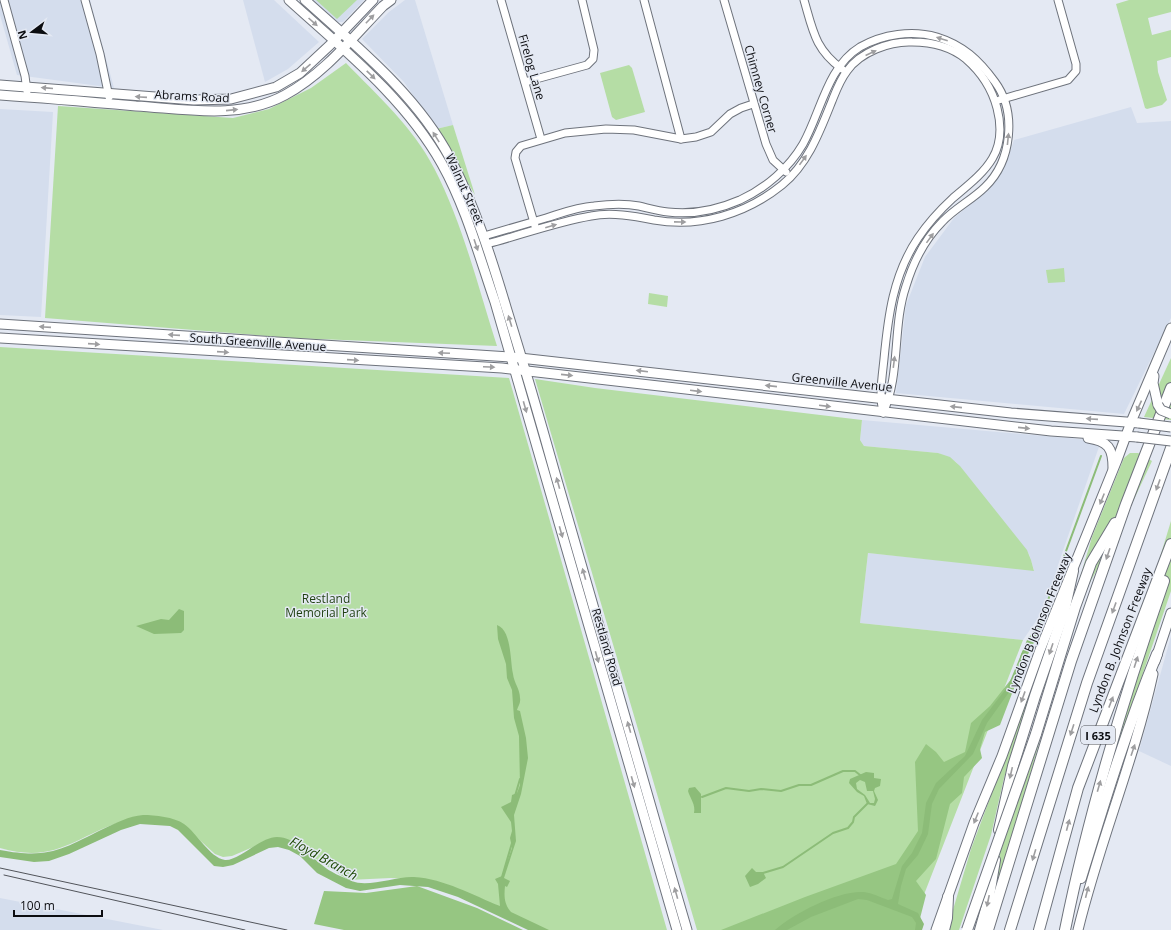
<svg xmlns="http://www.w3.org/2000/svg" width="1171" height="930" viewBox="0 0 1171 930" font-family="'Open Sans',sans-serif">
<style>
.built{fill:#d4dded}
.green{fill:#b5dda5}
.forest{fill:#96c682}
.water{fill:#8cbc78;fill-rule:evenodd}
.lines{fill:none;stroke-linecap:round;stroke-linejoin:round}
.stream{stroke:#8cbc78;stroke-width:2}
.minor-casing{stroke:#6e737c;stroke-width:9}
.major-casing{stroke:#6e737c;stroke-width:11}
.highway-casing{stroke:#6e737c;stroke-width:12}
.minor{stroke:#fff;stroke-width:7}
.major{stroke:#fff;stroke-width:9}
.highway{stroke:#fff;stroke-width:10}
.tram{stroke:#51545a;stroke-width:1}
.major-bridge-casing{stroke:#6e737c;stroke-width:11;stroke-linecap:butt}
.highway-bridge-casing{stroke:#6e737c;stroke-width:12;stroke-linecap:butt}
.major-bridge{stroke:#fff;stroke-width:9}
.highway-bridge{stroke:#fff;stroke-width:10}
.oneway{fill:#9e9ea0}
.labels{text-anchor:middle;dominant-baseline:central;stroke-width:3;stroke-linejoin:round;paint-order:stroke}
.shield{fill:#e4e9f3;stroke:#4d4f55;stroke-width:1}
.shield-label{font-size:11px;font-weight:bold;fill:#0c0d11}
.street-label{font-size:12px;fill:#0c0d11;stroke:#e4e9f3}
.park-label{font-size:12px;fill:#1f3f10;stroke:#e4e9f3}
.water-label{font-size:13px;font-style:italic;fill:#1b4700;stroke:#e4e9f3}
</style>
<rect width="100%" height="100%" fill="#e4e9f3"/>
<g class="built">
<path d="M0 0H90L114 88 17 75 0 15Z"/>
<path d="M243 0H274L319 42 288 69 265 82Z"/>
<path d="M310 0H364L343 22H337Z"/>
<path d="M405 0H415L453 125 436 129 404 82 362 39 389 12Z"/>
<path d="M1131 107 1137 123 1171 121V318L1124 414 896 393 906 305 925 257 954 218 985 192 1008 158 1014 140Z"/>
<path d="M0 109 53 112 41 317 0 315Z"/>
<path d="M862 420 1101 441 1058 565 1053 588 1045 608 1023 640 860 623 868 553 1034 570 1029 554 956 462 938 453 864 446 860 440Z"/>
<path d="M1171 636V766L1139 751Z"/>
<path d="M0 898 163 930H0Z"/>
</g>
<g class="green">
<path d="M316 0H357L337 19Z"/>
<path d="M1129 0H1171V12L1148 18 1152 35 1171 30V57L1157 61 1158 72 1167 100 1162 105 1147 109 1145 108 1116 4Z"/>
<path d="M346 63C378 96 413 127 434 168 463 224 478 287 497 346L292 338 45 318 58 106 233 118 269 109 311 88Z"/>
<path d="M629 65 632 68 645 112 616 120 612 117 600 73Z"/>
<path d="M453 125 475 195 436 129Z"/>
<path d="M1064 268 1065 282 1048 283 1046 270Z"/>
<path d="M649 293 668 296 667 307 648 304Z"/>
<path d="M0 347 509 378 667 930H546L425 880 391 878 348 880 290 842 274 838 232 856 223 857 215 854 181 823C168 822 134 818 123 821 74 837 56 864 0 848Z"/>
<path d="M1171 358V420L1144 417Z"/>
<path d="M535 379 595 388 862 420 860 440 864 446 938 453 950 457 960 466 1027 550 1031 560 1034 571 868 553 860 623 1023 640 918 910 768 930H697Z"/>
<path d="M1130 453H1138L1152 461 1130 508 1087 588 1058 655 1055 652 1074 598 1092 537 1124 458Z"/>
<path d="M1171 521V591L1102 793 1128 662Z"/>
<path d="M1041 662 1004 778 991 835 959 930H947L971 849Z"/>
<path d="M1041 737 1007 854 994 889 1000 852Z"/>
</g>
<g class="forest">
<path d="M1038 622 1044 623 1024 662 1000 725 985 732 980 749 982 758 964 777 962 793 950 804 936 859 916 881 926 895 917 930H721L805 897 896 864 918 831 915 762 926 744 936 752 944 762 965 752 971 723 990 706 1016 673 1021 654Z"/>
<path d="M417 886 477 908 523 930H344L314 924 324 891 366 893Z"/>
</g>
<g class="water">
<path d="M179 609 184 611V630L181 633 154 634 136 626 161 619 169 620Z"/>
<path d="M497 625C512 630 510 662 513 674 514 683 520 689 520 698 521 703 518 706 517 710L520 711 526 738 528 758 521 794 514 815 516 841 504 878 510 881 507 887 505 886C504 896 504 904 511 912L549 930H528L458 897 428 887 400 885 360 891 346 888 317 873 300 856 289 850 278 847 269 848 233 865 223 867 214 866 178 830 170 826 140 824 121 830 69 854 49 861 34 862 0 857V850C48 859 61 850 103 829 116 823 129 816 143 815 155 815 174 817 184 824 196 832 210 858 225 860 239 861 260 837 277 837 295 837 309 855 322 865 330 872 342 877 352 881 368 888 396 876 414 877 445 879 472 895 500 906L498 884 495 879 502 876 512 848 510 838 512 831 511 822 501 807 511 802 512 795 517 793 520 785 519 736 514 718 512 690 507 678 506 664 498 639Z"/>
<path d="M1036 628 1039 629 1012 688 987 723 973 754 939 789 932 804 928 834 918 855 906 869 901 886 898 904 918 913 924 924 922 930H915L916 923 912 917 867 900 858 899 811 917 787 930H775C794 913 839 890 864 892 872 893 880 897 888 900L892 899 902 866 912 853 922 833 926 803 936 783 965 756 982 720 1008 686 1027 640Z"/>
<path d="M866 772 874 773V778L881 779 880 786 875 788 874 791 878 800 875 806 867 804 864 796 857 792 849 783 850 779ZM860 780 865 782 867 791H873L875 799 874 803H870L865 795 857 789 856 783Z"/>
<path d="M695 787 701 794V813H694C696 805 690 798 688 791L689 788Z"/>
<path d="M752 868 756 872H763L766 878 758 884 750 887 745 876Z"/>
</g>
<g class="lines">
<g class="stream">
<path d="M1037 630 1101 456"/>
<path d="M515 796 520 779"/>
<path d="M702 797 726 788 749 791 761 789 781 791 799 785H811L843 771H855L860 775"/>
<path d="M763 873 783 867 833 833 848 828 853 822 854 817 867 804"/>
<path d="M502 877 512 843"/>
</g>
<g class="minor-casing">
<g id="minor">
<path d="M4 0 25 76 27 91"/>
<path d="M85 0 100 54 109 97"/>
<path d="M501 0 541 139"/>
<path d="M644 0 681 139"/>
<path d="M724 0 766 144 773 160 786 172"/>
<path d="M804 0C813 31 815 49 842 69"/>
<path d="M525 82 587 65 593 59 594 50 582 0"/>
<path d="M999 100 1068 80 1076 71V64L1058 0"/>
<path d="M535 226 515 158 516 152 521 146 565 133 606 129 634 130 681 139 696 137 711 132 730 114 741 108 753 104"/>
<path d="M484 236C504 230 525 224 546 218 562 213 577 207 594 206 609 204 624 203 639 206 648 208 658 211 668 212 693 215 717 210 740 200 766 188 789 168 803 144 821 112 827 67 860 47 883 34 912 30 937 37 963 45 979 60 995 82 1017 112 1012 161 985 187 972 200 955 208 942 222 925 239 913 263 906 286 892 327 901 374 883 413"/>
<path d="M487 244C521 235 556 222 591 216 611 212 634 216 654 220 700 228 746 214 782 185 808 164 820 131 832 101 836 91 840 80 847 71 860 52 890 41 912 42 932 42 950 46 966 59 981 72 992 89 997 108 1009 154 984 172 953 198 940 210 928 223 918 238 893 275 888 317 884 359 882 378 879 395 883 413"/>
</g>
</g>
<g class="major-casing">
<g id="major">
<path d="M289 0C344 50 405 98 442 164 466 207 479 256 495 302L677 930"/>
<path d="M305 0C357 47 417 95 450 158 475 206 491 257 506 307 523 362 539 416 554 470 598 624 642 777 687 930"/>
<path d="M0 85 194 100 231 99 276 87 300 73 330 45 373 0"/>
<path d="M0 95C45 98 91 102 136 106 186 109 239 120 285 95 324 74 353 37 383 6L391 0"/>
<path d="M0 324 511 357 1011 413 1139 423"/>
<path d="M0 338 502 368 1051 431 1137 437"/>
<path d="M1154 376 1153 383 1158 405"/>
<path d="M1088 438C1108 441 1113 448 1113 468"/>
<path d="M1155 661 1171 613"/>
<path d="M936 930 974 823 1002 756 1040 650 1117 460 1131 422 1171 328"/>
<path d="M1078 930C1099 843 1134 761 1153 674"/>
</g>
</g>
<g class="highway-casing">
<g id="highway">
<path d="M1036 734 1075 607 1091 563 1115 523"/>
<path d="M999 830 1013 766 1035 696 1064 612 1073 571"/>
<path d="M1081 878C1104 803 1127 727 1157 654"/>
<path d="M944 930 947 918 948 897"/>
<path d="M980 930 988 902 995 860"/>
<path d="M988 930 1071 661 1126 504 1171 388"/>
<path d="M1010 930 1087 683 1171 448"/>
<path d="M1039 930 1078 788 1171 544"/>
<path d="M1065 930C1089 811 1124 696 1164 581"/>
</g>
</g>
<use href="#minor" class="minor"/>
<use href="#major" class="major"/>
<use href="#highway" class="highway"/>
<g class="tram">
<path d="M0 868 287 930"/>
<path d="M4 875 245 930"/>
</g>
<g class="major-bridge-casing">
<g id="major-bridge">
<path d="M1158 405 1161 410 1171 414"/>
<path d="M1139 423 1171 427"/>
<path d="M1137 437 1171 441"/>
</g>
</g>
<g class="highway-bridge-casing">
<path id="highway-bridge" d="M967 930 1036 734"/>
</g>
<use href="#major-bridge" class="major-bridge"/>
<use href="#highway-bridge" class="highway-bridge"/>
</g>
<defs><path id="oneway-solid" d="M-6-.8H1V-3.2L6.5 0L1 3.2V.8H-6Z"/></defs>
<g class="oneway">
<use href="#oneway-solid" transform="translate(370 19) rotate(-46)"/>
<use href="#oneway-solid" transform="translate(313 22) rotate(42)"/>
<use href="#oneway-solid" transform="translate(942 39) rotate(-163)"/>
<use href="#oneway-solid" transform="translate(871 53) rotate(-25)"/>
<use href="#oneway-solid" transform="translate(306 68) rotate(139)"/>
<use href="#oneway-solid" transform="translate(371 75) rotate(44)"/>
<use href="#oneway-solid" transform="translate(47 88) rotate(-175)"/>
<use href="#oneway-solid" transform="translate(141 97) rotate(-176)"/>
<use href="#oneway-solid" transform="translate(232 110) rotate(-6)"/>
<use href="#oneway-solid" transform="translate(436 137) rotate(-122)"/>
<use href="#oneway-solid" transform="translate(1008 139) rotate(-84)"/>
<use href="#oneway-solid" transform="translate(803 160) rotate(-54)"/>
<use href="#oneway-solid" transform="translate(680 222) rotate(1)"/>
<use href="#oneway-solid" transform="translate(551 226) rotate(-16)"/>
<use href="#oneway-solid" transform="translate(930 238) rotate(-54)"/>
<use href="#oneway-solid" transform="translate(476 245) rotate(71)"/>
<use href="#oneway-solid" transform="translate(510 321) rotate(-107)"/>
<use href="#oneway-solid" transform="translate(45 327) rotate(-176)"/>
<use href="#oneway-solid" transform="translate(174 335) rotate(-176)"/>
<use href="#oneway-solid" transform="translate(94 344) rotate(4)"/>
<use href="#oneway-solid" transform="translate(223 352) rotate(4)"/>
<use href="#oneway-solid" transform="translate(444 353) rotate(-177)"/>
<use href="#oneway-solid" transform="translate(353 360) rotate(4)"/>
<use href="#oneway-solid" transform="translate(894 362) rotate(-83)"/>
<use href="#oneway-solid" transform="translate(489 367) rotate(3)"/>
<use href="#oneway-solid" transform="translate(642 371) rotate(-173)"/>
<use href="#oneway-solid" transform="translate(567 375) rotate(6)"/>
<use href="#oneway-solid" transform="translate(771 386) rotate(-174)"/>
<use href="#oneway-solid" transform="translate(696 391) rotate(7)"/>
<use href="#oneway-solid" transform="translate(825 406) rotate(7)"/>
<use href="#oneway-solid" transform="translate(1139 406) rotate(115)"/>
<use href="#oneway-solid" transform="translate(525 407) rotate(74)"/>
<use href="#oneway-solid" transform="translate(956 407) rotate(-174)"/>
<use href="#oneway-solid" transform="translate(1092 419) rotate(-176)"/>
<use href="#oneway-solid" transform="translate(1024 428) rotate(6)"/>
<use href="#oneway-solid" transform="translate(558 483) rotate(-106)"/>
<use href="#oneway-solid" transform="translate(1158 485) rotate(110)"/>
<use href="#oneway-solid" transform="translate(1102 499) rotate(112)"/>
<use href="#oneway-solid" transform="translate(561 532) rotate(74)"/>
<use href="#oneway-solid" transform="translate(1108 554) rotate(109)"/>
<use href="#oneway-solid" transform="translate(584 574) rotate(-106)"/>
<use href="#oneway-solid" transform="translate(1114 608) rotate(110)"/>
<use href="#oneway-solid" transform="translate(1051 649) rotate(109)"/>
<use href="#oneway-solid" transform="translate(597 657) rotate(74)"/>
<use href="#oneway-solid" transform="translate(1136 662) rotate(-72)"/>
<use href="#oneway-solid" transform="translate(1023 697) rotate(110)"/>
<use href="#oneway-solid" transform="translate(1111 702) rotate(-69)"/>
<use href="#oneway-solid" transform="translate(629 727) rotate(-106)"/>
<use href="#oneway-solid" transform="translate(1072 730) rotate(108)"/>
<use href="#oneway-solid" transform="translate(1133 750) rotate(-71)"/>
<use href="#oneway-solid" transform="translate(1011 773) rotate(103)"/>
<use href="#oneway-solid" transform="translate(633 782) rotate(74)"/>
<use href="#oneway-solid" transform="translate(1099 786) rotate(-74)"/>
<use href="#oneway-solid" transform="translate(976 818) rotate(112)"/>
<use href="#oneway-solid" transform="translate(1068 825) rotate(-75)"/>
<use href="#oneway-solid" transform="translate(1034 855) rotate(107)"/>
<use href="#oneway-solid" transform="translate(1087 892) rotate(-76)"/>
<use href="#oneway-solid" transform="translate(676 893) rotate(-106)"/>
<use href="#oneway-solid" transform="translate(988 901) rotate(102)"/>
</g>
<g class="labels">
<rect class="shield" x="1081" y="726" width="34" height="18" rx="3"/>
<g class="shield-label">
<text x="1098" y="735">I 635</text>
</g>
<g class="street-label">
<text transform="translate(532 67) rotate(74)">Firelog Lane</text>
<text transform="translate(761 89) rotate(74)">Chimney Corner</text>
<text transform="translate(192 96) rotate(3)">Abrams Road</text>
<text transform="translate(465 189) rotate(66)">Walnut Street</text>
<text transform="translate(258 342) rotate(4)">South Greenville Avenue</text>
<text transform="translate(842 382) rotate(6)">Greenville Avenue</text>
<text transform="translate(1039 623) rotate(-68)">Lyndon B Johnson Freeway</text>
<text transform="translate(1120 640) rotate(-69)">Lyndon B. Johnson Freeway</text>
<text transform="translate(607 647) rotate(74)">Restland Road</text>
</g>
<g class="park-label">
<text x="326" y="598">Restland<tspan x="326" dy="14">Memorial Park</tspan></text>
</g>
<g class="water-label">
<text transform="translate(324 858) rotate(29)">Floyd Branch</text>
</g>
</g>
<g transform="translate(32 32) rotate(254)" stroke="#e4e9f3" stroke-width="3" paint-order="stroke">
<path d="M0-3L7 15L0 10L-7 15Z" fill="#0c0d11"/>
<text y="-6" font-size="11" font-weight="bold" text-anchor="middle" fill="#0c0d11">N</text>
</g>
<path d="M14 910v6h88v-6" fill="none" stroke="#0c0d11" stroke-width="2"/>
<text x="20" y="910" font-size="12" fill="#0c0d11" stroke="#e4e9f3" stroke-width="3" paint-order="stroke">100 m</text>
</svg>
